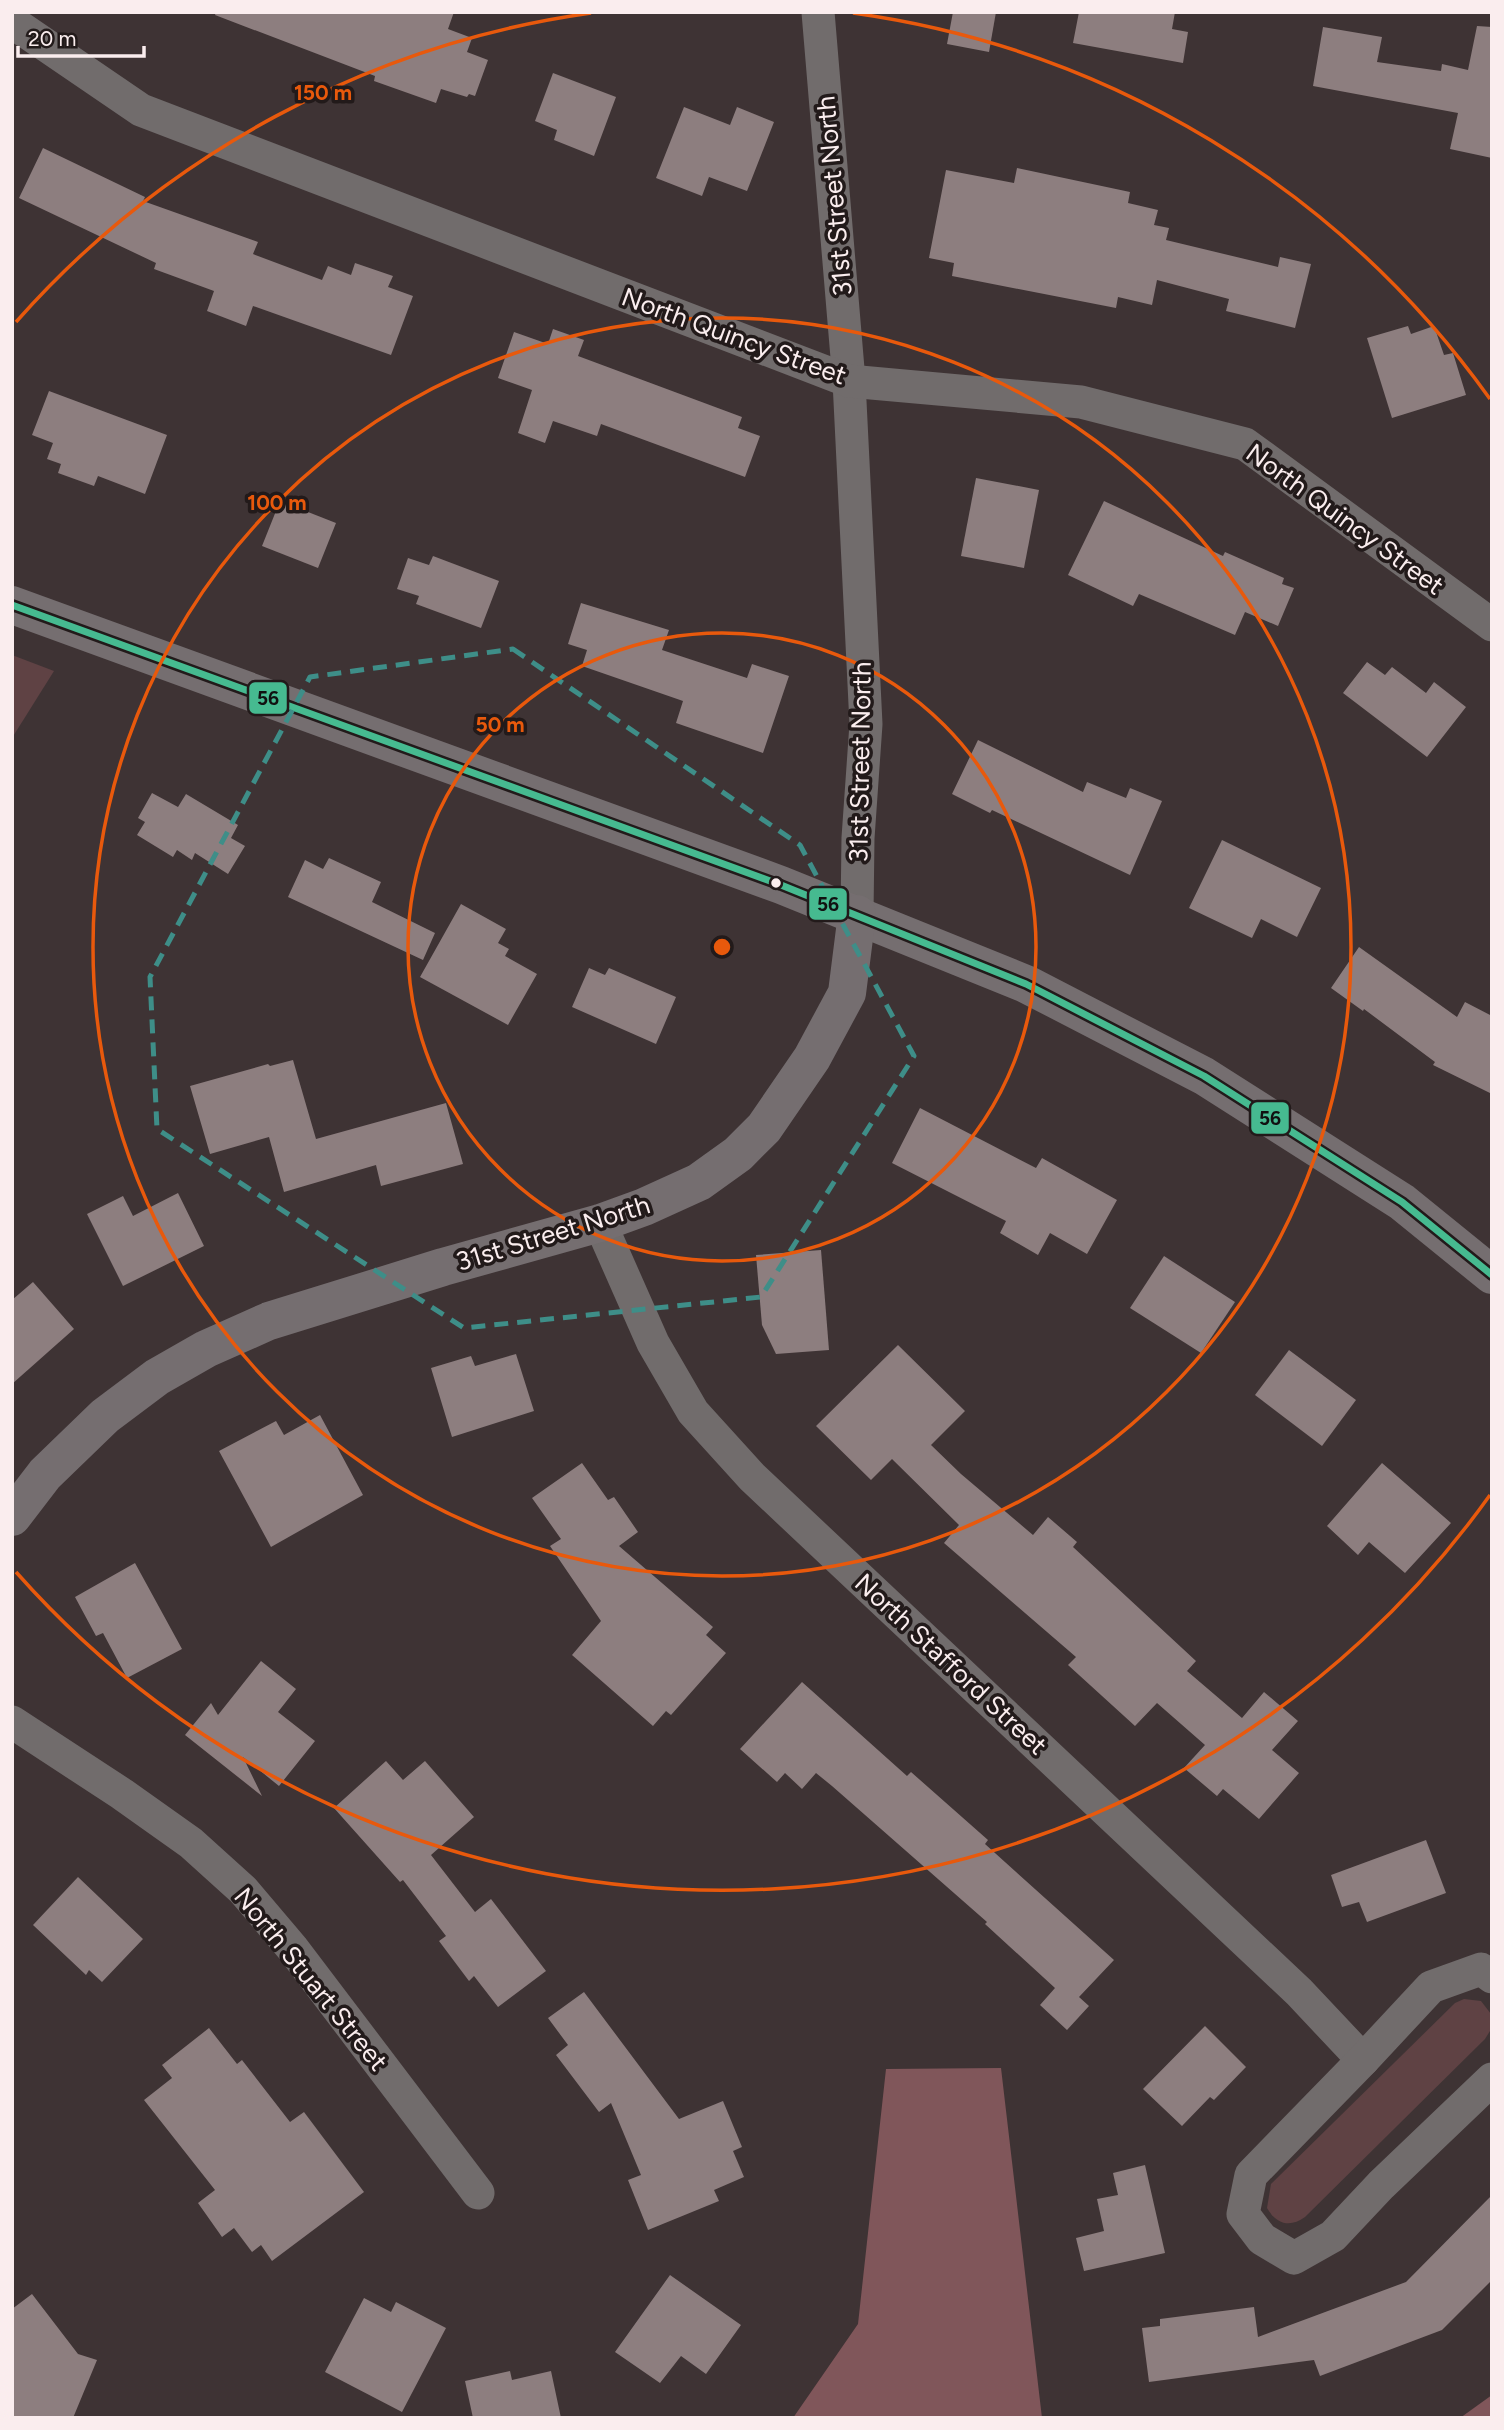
<svg xmlns="http://www.w3.org/2000/svg" width="1504" height="2430" viewBox="0 0 1504 2430" font-family="Figtree,sans-serif">
<style>
.green{fill:#5f4244}
.forest{fill:#80565a}
.building{fill:#8d7e7f}
.lines{fill:none;stroke-linecap:round;stroke-linejoin:round}
.street{stroke:#716c6c;stroke-width:33}
.secondary{stroke:#756e70;stroke-width:38}
.bus-1-casing{stroke:#221a1a;stroke-width:12}
.bus-1{stroke:#46ba90;stroke-width:7}
.marked{fill:none;stroke:#3e8e88;stroke-width:5;stroke-dasharray:14 9;stroke-linejoin:round}
.ring{fill:none;stroke:#e8590c;stroke-width:3.5}
.bus-dot{fill:#faedee;stroke:#221a1a;stroke-width:2.5}
.labels{text-anchor:middle;dominant-baseline:central;stroke-width:7;stroke-linejoin:round;paint-order:stroke}
.street-label{font-size:26px;fill:#faedee;stroke:#221a1a}
.centre{fill:#e8590c;stroke:#221a1a;stroke-width:3.5}
.ring-label{font-size:21px;text-anchor:middle;font-weight:bold;fill:#e8590c;stroke:#221a1a;stroke-width:7;stroke-linejoin:round;paint-order:stroke}
.line-badge{stroke:#221a1a;stroke-width:2.5}
.pale-badge-label{font-size:19px;text-anchor:middle;font-weight:bold;fill:#111}
</style>
<rect width="100%" height="100%" fill="#3e3334"/>
<g class="green">
<path d="M12 655 54 671 12 738Z"/>
<path d="M1464 1999 1481 2001 1491 2014 1490 2031 1485 2039 1305 2217C1290 2228 1276 2224 1267 2208L1271 2184 1455 2003Z"/>
</g>
<g class="forest">
<path d="M1001 2068 1042 2418H793L858 2324 886 2069Z"/>
<path d="M1492 2395V2418H1460Z"/>
</g>
<g class="building">
<path d="M216 12H454L448 29 472 38 467 52 488 60 475 96 469 94 467 97 441 89 436 103 374 81 375 76 215 15Z"/>
<path d="M953 12H996L989 52 947 44Z"/>
<path d="M1079 12H1175L1172 29 1188 32 1183 63 1073 43Z"/>
<path d="M1477 26 1492 27V158L1450 149 1458 113 1313 86 1323 27 1382 37 1377 62 1441 71 1442 64 1468 70Z"/>
<path d="M553 73 616 97 594 156 554 140 557 130 535 121Z"/>
<path d="M684 107 730 125 737 107 774 122 747 191 709 177 702 196 656 178Z"/>
<path d="M43 148 145 197 143 201 258 242 253 254 322 280 328 266 351 275 355 263 393 276 388 287 413 296 391 355 253 306 246 326 207 311 214 291 154 269 156 263 19 198Z"/>
<path d="M1017 168 1130 192 1128 203 1158 210 1154 225 1169 228 1166 240 1278 267 1280 257 1311 264 1295 328 1226 311 1229 299 1157 280 1152 305 1118 297 1116 308 952 276 954 263 929 258 946 170 1014 183Z"/>
<path d="M1408 326 1411 334 1434 326 1444 355 1453 353 1466 395 1392 418 1367 338Z"/>
<path d="M553 329 584 340 578 356 742 417 738 428 760 436 745 477 601 424 597 436 553 421 545 443 518 433 532 390 498 378 514 332 548 344Z"/>
<path d="M49 391 167 435 145 494 98 476 94 486 58 473 61 464 47 459 53 443 32 435Z"/>
<path d="M976 478 1039 490 1024 568 961 556Z"/>
<path d="M280 501 336 523 318 568 262 546Z"/>
<path d="M1104 501 1223 556 1225 552 1284 578 1282 584 1294 588 1278 626 1245 612 1235 635 1139 594 1133 606 1068 575Z"/>
<path d="M433 556 499 581 481 628 416 604 419 596 397 589 408 558 429 565Z"/>
<path d="M581 603 669 630 662 650 747 678 752 664 789 676 763 753 676 723 683 701 582 666 587 650 568 644Z"/>
<path d="M1367 662 1385 675 1392 667 1426 693 1434 682 1466 707 1427 757 1343 693Z"/>
<path d="M978 740 1083 792 1087 782 1126 798 1130 788 1162 801 1130 875 992 810 990 813 952 794Z"/>
<path d="M152 793 178 807 186 794 238 825 231 838 245 846 228 874 195 853 192 860 177 850 173 857 137 835 145 822 138 818Z"/>
<path d="M1222 840 1321 888 1297 937 1261 919 1252 938 1189 908Z"/>
<path d="M329 858 381 882 372 902 435 933 423 960 288 897 305 860 323 869Z"/>
<path d="M461 904 506 929 498 943 509 949 505 956 537 974 508 1025 420 977Z"/>
<path d="M1359 947 1457 1017 1465 1002 1492 1016V1094L1433 1065 1435 1062 1364 1009 1363 1011 1331 988Z"/>
<path d="M589 968 605 975 609 968 676 997 656 1044 572 1007Z"/>
<path d="M293 1060 316 1139 446 1103 463 1164 381 1186 376 1165 284 1192 269 1137 210 1154 190 1086 268 1064 270 1066Z"/>
<path d="M920 1108 1036 1168 1042 1158 1117 1200 1087 1254 1050 1233 1038 1255 1000 1233 1006 1221 892 1163Z"/>
<path d="M178 1193 204 1246 123 1286 87 1214 123 1196 133 1216Z"/>
<path d="M821 1250 829 1350 776 1354 762 1325 756 1255Z"/>
<path d="M1164 1256 1235 1302 1201 1353 1130 1308Z"/>
<path d="M33 1282 74 1329 12 1384V1300Z"/>
<path d="M898 1345 965 1411 931 1445 961 1474 1033 1535 1048 1517 1077 1542 1073 1547 1196 1661 1187 1671 1242 1718 1264 1692 1298 1721 1272 1750 1299 1773 1259 1819 1223 1789 1217 1796 1184 1768 1205 1745 1157 1703 1135 1726 1068 1665 1076 1657 944 1543 959 1525 892 1459 871 1480 816 1426Z"/>
<path d="M1289 1350 1356 1400 1322 1446 1255 1395Z"/>
<path d="M516 1354 534 1411 452 1437 431 1368 471 1356 475 1366Z"/>
<path d="M320 1415 363 1495 271 1547 219 1451 276 1421 284 1435Z"/>
<path d="M582 1463 608 1500 614 1497 638 1532 619 1546 713 1627 706 1635 726 1653 671 1715 666 1711 653 1726 572 1655 601 1621 550 1546 561 1539 532 1498Z"/>
<path d="M1382 1463 1451 1523 1405 1573 1369 1542 1358 1555 1327 1526Z"/>
<path d="M135 1563 182 1649 127 1678 103 1633 96 1636 75 1597Z"/>
<path d="M261 1661 296 1689 278 1712 315 1741 279 1786 243 1757 262 1796 185 1735 211 1703 218 1715Z"/>
<path d="M802 1682 907 1776 911 1772 988 1840 985 1844 1114 1960 1079 1997 1089 2006 1067 2030 1040 2005 1055 1988 985 1924 987 1922 832 1786 816 1773 802 1789 785 1773 777 1782 740 1749Z"/>
<path d="M386 1761 403 1780 425 1761 474 1817 431 1855 475 1912 491 1899 546 1971 498 2007 474 1976 469 1981 439 1941 446 1936 403 1880 400 1882 334 1808Z"/>
<path d="M1426 1840 1446 1893 1367 1922 1359 1902 1342 1907 1331 1875Z"/>
<path d="M78 1877 143 1939 102 1982 89 1970 86 1975 33 1925Z"/>
<path d="M584 1992 679 2119 723 2101 742 2147 733 2151 744 2177 714 2190 719 2201 648 2230 628 2180 641 2175 611 2103 599 2112 556 2055 568 2045 548 2018Z"/>
<path d="M1205 2026 1246 2067 1214 2100 1210 2097 1182 2126 1143 2089Z"/>
<path d="M209 2028 237 2064 242 2060 290 2122 304 2112 364 2192 272 2261 261 2245 252 2252 234 2228 222 2237 198 2203 215 2190 144 2100 172 2078 162 2065Z"/>
<path d="M1145 2165 1165 2253 1084 2271 1076 2238 1104 2231 1097 2199 1118 2195 1113 2173Z"/>
<path d="M1492 2195V2280L1442 2330 1320 2376 1314 2360 1149 2382 1142 2328 1160 2326V2319L1254 2307 1258 2337 1406 2282Z"/>
<path d="M670 2275 741 2325 706 2374 681 2356 660 2383 615 2352Z"/>
<path d="M32 2294 78 2354 97 2360 73 2418H12V2309Z"/>
<path d="M364 2298 391 2312 396 2302 446 2328 402 2412 325 2372Z"/>
<path d="M510 2371 512 2380 551 2371 561 2418H473L465 2381Z"/>
</g>
<g class="lines">
<g class="street">
<path d="M818 12 849 381 866 724 858 838 857 914"/>
<path d="M12 22 141 110 849 381 1081 402 1245 444 1492 625"/>
<path d="M600 1223 653 1343 693 1412 752 1477 1299 1992 1363 2060"/>
<path d="M12 1722 122 1794 191 1843 243 1890 293 1949 478 2193"/>
<path d="M1492 1977 1481 1969 1431 1987 1363 2060 1251 2175 1243 2214 1262 2239 1294 2258 1333 2236 1381 2185 1492 2079"/>
</g>
<g class="secondary">
<path d="M12 605 781 885 1026 984 1204 1076 1402 1202 1492 1275"/>
<path d="M12 1517 45 1474 105 1416 157 1377 206 1349 269 1321 443 1267 600 1223 644 1207 699 1182 738 1154 764 1128 812 1058 847 993 857 914"/>
</g>
<g class="bus-1-casing">
<path id="bus-1" d="M12 605 781 885 1026 984 1204 1076 1402 1202 1492 1275"/>
</g>
<use href="#bus-1" class="bus-1"/>
</g>
<path class="marked" d="M513 649 800 845 914 1056 761 1297 464 1328 157 1129 150 977 310 677Z"/>
<g class="ring">
<circle cx="722" cy="947" r="314"/>
<circle cx="722" cy="947" r="629"/>
<path d="M1490 1495A943 943 0 0 1 16 1572M16 322A943 943 0 0 1 591 13M853 13A943 943 0 0 1 1490 399"/>
</g>
<circle class="bus-dot" cx="776" cy="883" r="6"/>
<g class="labels">
<g class="street-label">
<text transform="translate(834 196) rotate(-95)">31st Street North</text>
<text transform="translate(734 336) rotate(20)">North Quincy Street</text>
<text transform="translate(1345 519) rotate(36)">North Quincy Street</text>
<text transform="translate(860 762) rotate(-89)">31st Street North</text>
<text transform="translate(553 1233) rotate(-17)">31st Street North</text>
<text transform="translate(951 1664) rotate(43)">North Stafford Street</text>
<text transform="translate(311 1979) rotate(51)">North Stuart Street</text>
</g>
</g>
<circle cx="722" cy="947" r="10" class="centre"/>
<g class="ring-label">
<text x="323" y="100">150 m</text>
<text x="277" y="510">100 m</text>
<text x="500" y="732">50 m</text>
</g>
<g class="line-badge">
<rect x="248" y="681" width="40" height="34" rx="7" fill="#46ba90"/>
<rect x="808" y="887" width="40" height="34" rx="7" fill="#46ba90"/>
<rect x="1250" y="1101" width="40" height="34" rx="7" fill="#46ba90"/>
</g>
<g class="pale-badge-label">
<text x="268" y="705">56</text>
<text x="828" y="911">56</text>
<text x="1270" y="1125">56</text>
</g>
<rect width="1504" height="2430" fill="none" stroke="#faedee" stroke-width="28"/>
<path d="M18 46v10h126v-10" fill="none" stroke="#faedee" stroke-width="3.5"/>
<text x="28" y="46" font-size="21" fill="#faedee" stroke="#221a1a" stroke-width="5" paint-order="stroke">20 m</text>
</svg>
